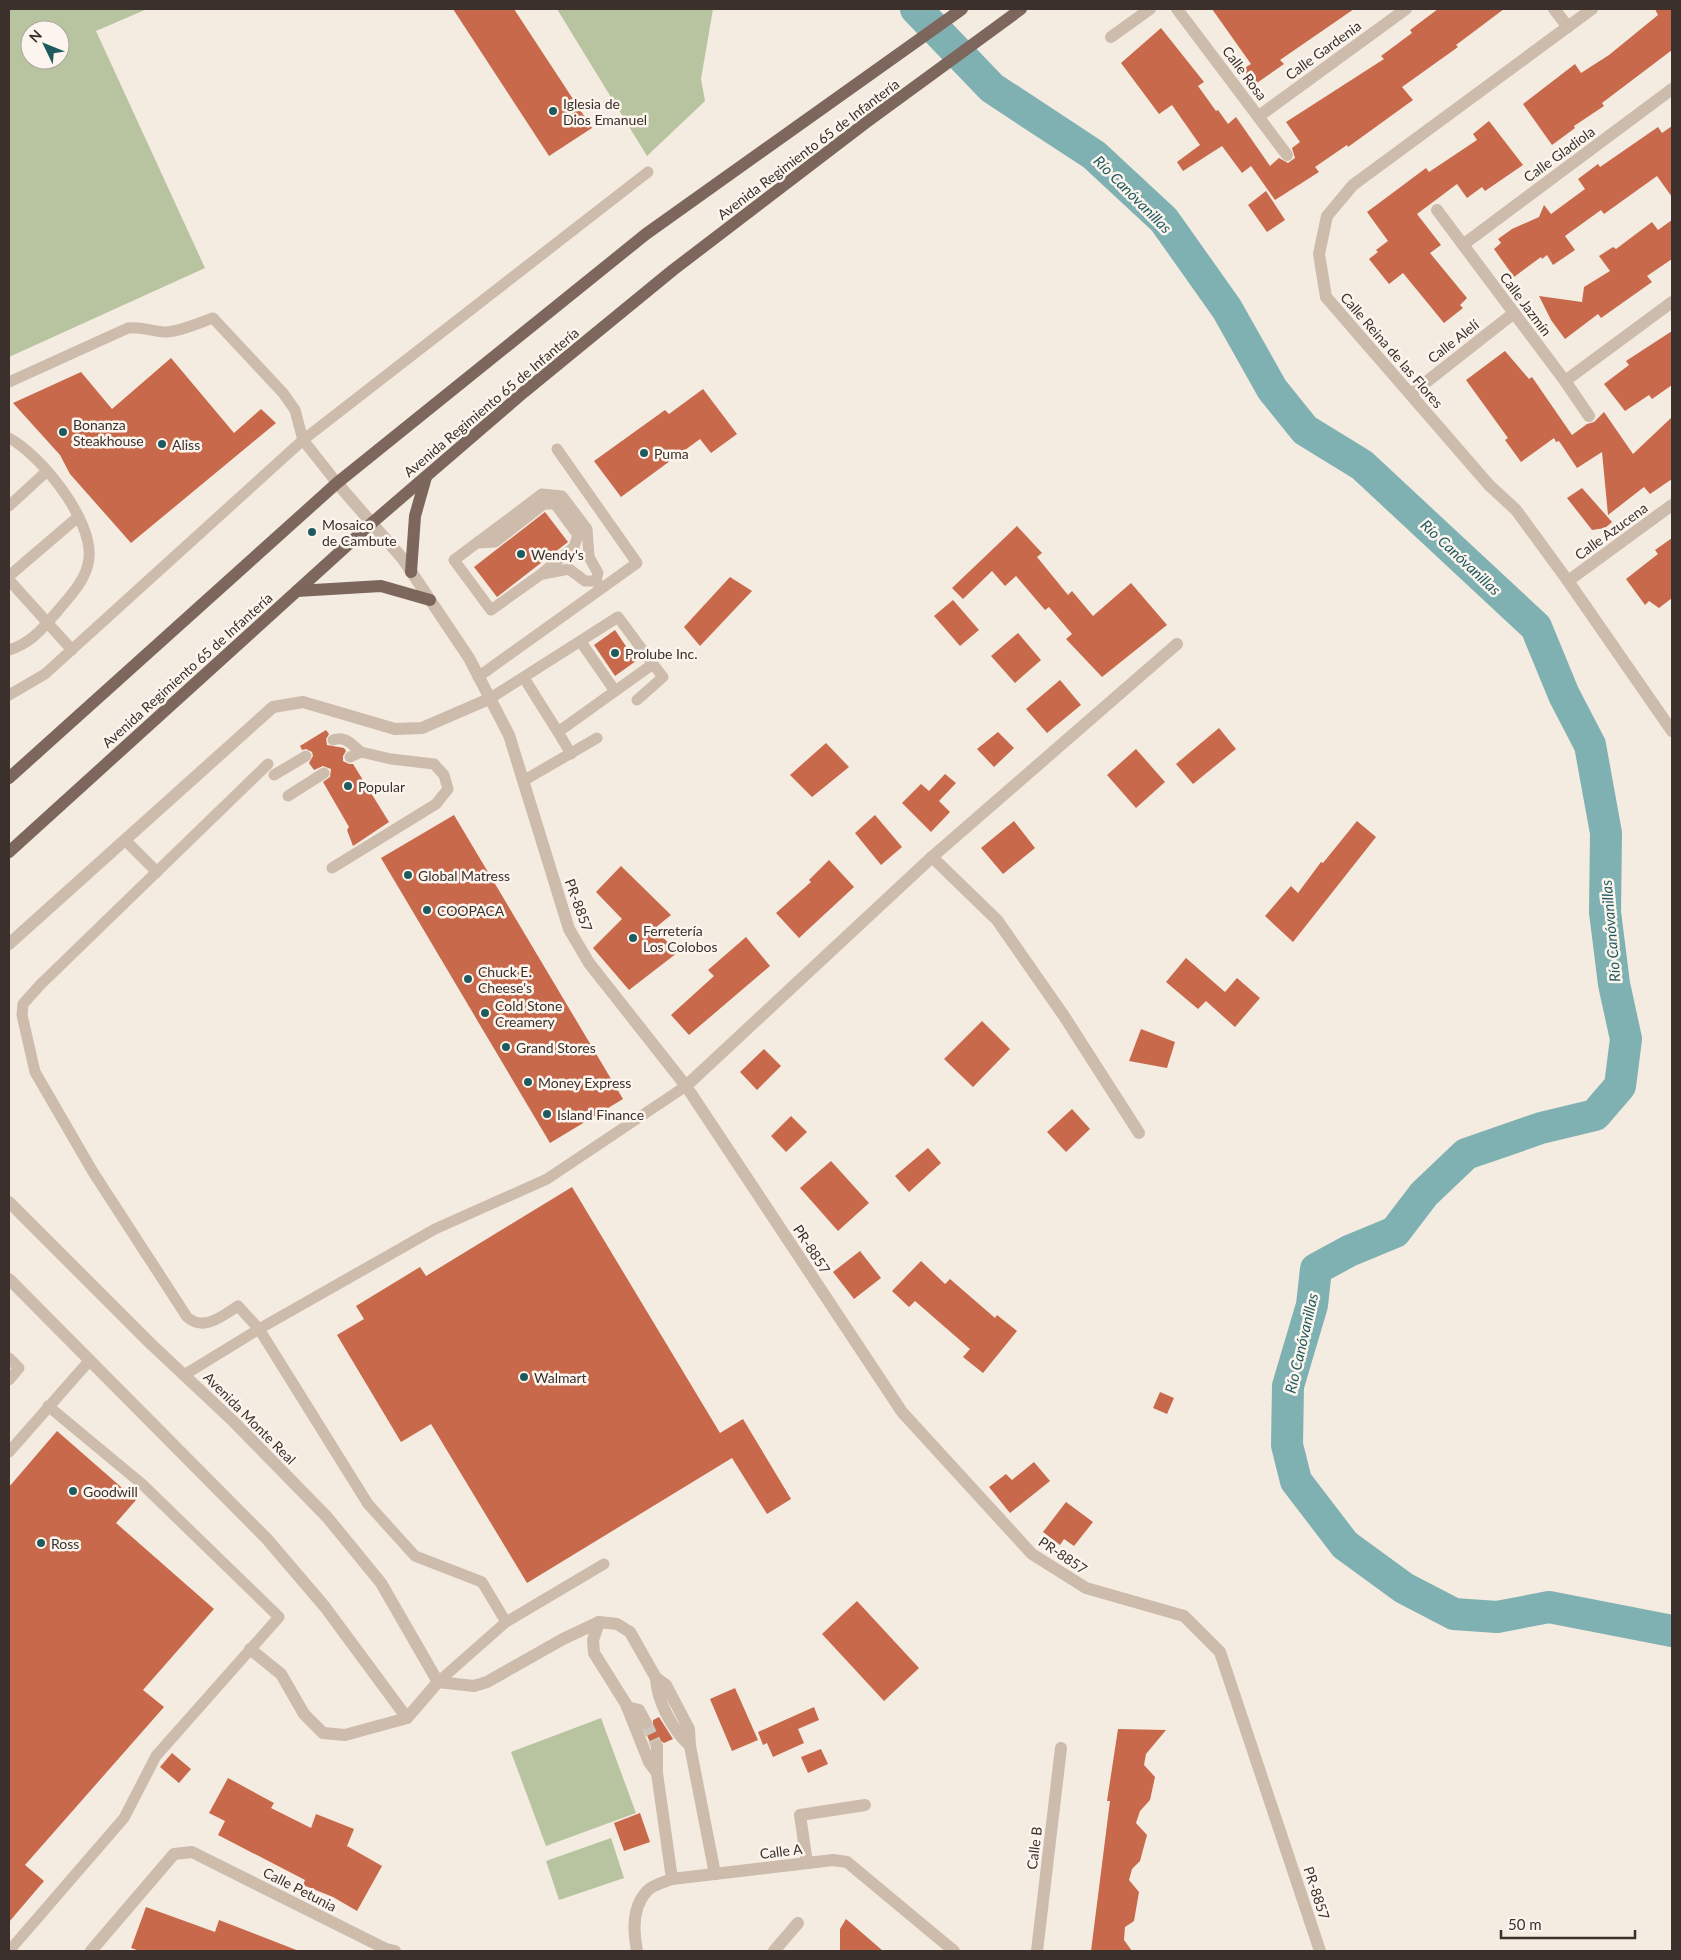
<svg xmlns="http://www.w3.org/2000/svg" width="1681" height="1960" viewBox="0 0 1681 1960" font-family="Lato,sans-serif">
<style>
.green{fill:#b8c4a0;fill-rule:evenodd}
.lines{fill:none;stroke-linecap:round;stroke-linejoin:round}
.river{stroke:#7fb0b2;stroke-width:32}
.building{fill:#c8694b}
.minor-tunnel{stroke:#cfc6bd;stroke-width:12;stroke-dasharray:12 6;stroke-linecap:butt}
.service{stroke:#cdbbac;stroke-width:11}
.minor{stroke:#cdbbac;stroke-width:12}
.tertiary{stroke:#cdbbac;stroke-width:12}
.primary{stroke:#7d675c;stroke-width:12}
.poi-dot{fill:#1f5a5e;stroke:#fbf5ee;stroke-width:2}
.labels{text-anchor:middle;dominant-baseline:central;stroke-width:5;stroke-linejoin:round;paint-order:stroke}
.street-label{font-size:14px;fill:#3b302b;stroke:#fbf5ee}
.poi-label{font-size:14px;fill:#3b302b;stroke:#fbf5ee;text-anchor:start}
.water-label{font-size:15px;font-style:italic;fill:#1f5a5e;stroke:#fbf5ee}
</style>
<rect width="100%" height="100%" fill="#f4ebe1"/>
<g class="green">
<path d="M9 9H147L96 31 205 268 9 357ZM30 30H60V60H30Z"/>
<path d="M557 9H713L701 79 705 101 647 156Z"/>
<path d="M601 1718 636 1813 546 1846 511 1752Z"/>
<path d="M611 1838 624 1878 559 1900 546 1861Z"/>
</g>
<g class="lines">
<path class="river" d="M916 9 992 88 1094 155 1164 220 1227 309 1272 389 1305 430 1362 465 1536 627 1564 695 1590 745 1606 833 1605 912 1614 984 1626 1039 1620 1086 1595 1115 1541 1128 1466 1154 1424 1194 1395 1232 1349 1251 1316 1269 1312 1305 1288 1386 1287 1445 1296 1481 1345 1545 1404 1588 1454 1614 1497 1617 1549 1607 1672 1631"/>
</g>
<g class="building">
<path d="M453 9H514L592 128 549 156Z"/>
<path d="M1212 9H1354L1280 60 1284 64 1254 85 1243 69 1251 64Z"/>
<path d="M1438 9H1504L1456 45 1458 47 1402 87 1413 100 1348 147 1347 145 1315 167 1319 172 1275 200 1251 166 1242 173 1222 146 1183 171 1177 162 1200 145 1172 105 1159 114 1121 63 1161 28 1204 82 1198 86 1216 111 1218 110 1228 124 1236 117 1270 166 1279 158 1288 163 1295 158 1292 148 1300 142 1286 122 1384 59 1381 56 1412 33 1410 30Z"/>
<path d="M1655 9H1672V50L1602 103 1604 106 1574 126 1575 128 1552 145 1523 104 1575 64 1581 73 1609 55 1658 15Z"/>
<path d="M1489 121 1523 165 1485 191 1482 187 1467 198 1457 184 1417 214 1441 245 1430 253 1467 298 1460 305 1463 308 1444 323 1403 273 1389 284 1369 259 1378 252 1376 250 1388 241 1367 212 1426 168 1429 172 1477 140 1473 134Z"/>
<path d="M1672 126V197L1657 176 1604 214 1601 210 1565 236 1575 250 1553 265 1547 255 1542 259 1541 257 1514 277 1494 249 1501 243 1498 239 1512 229 1539 217 1544 205 1551 214 1585 189 1578 179 1598 164 1600 167 1658 127 1662 133Z"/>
<path d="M1266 191 1285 220 1267 232 1248 205Z"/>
<path d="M1672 220V259L1647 276 1652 282 1601 318 1598 314 1565 339 1551 320 1539 296 1582 302 1584 287 1610 271 1599 256 1613 247 1616 249 1652 222 1658 230Z"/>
<path d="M1672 331V385L1652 399 1649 395 1625 411 1604 384 1629 365 1626 361Z"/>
<path d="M1505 351 1529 379 1532 377 1572 435 1587 424 1594 422 1604 412 1633 454 1672 417V479L1650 494 1644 487 1608 515 1602 452 1577 468 1559 441 1556 442 1554 438 1521 462 1505 440 1508 438 1466 380Z"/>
<path d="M171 358 234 433 261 409 276 423 131 543 70 474 60 455 13 403 81 372 112 409Z"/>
<path d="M703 389 737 434 711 453 700 439 621 497 594 461 665 410 669 414Z"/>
<path d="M1582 488 1612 522 1605 528 1592 530 1567 498Z"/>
<path d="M545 512 568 542 497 597 474 567Z"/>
<path d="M1017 526 1042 553 1037 557 1068 595 1072 591 1093 616 1131 583 1167 625 1102 677 1066 639 1072 634 1049 607 1045 610 1016 576 1005 586 992 571 963 599 952 588Z"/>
<path d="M1672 538V598L1659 608 1649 601 1645 605 1626 579 1658 554 1655 550Z"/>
<path d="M730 577 752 591 700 646 684 627Z"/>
<path d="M953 600 979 630 960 646 934 616Z"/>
<path d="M615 630 636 661 615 676 594 645Z"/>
<path d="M1018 633 1041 660 1015 683 991 656Z"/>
<path d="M1060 680 1081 705 1047 733 1026 709Z"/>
<path d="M1219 728 1236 749 1193 784 1176 764Z"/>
<path d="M326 730 329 734 326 739 327 745 344 748 346 751 343 756V761L349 764H353L389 822 353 846 347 830 349 827 323 782 330 777 331 769 323 766 314 770 309 763 313 756 312 752 306 749 302 750 300 746Z"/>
<path d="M998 732 1014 748 994 767 977 749Z"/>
<path d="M826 743 849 767 812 797 790 775Z"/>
<path d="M1136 749 1165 782 1136 808 1107 775Z"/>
<path d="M945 774 956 783 939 801 950 812 931 832 902 803 921 784 929 791Z"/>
<path d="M454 815 623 1099 550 1143 381 858Z"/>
<path d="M875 815 902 847 881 865 855 833Z"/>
<path d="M1014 821 1035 848 1003 874 981 848Z"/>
<path d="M1357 821 1376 837 1293 942 1265 916 1291 886 1298 893 1321 862 1323 863Z"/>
<path d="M829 860 854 887 799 938 776 913 811 882 809 880Z"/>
<path d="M621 866 671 915 655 928 677 953 629 990 593 948 622 919 596 892Z"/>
<path d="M746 937 770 966 689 1035 671 1015 714 976 708 970Z"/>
<path d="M1186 958 1225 992 1237 978 1260 998 1235 1027 1206 1001 1198 1009 1166 982Z"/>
<path d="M982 1021 1010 1049 973 1087 944 1059Z"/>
<path d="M1141 1029 1175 1042 1167 1068 1129 1061Z"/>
<path d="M764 1049 781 1066 757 1090 740 1072Z"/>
<path d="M1072 1109 1090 1129 1066 1152 1047 1132Z"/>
<path d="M791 1116 807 1132 786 1152 771 1136Z"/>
<path d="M928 1148 941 1163 909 1192 895 1176Z"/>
<path d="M831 1161 869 1203 838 1231 800 1188Z"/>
<path d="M572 1187 720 1433 743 1419 791 1499 767 1514 732 1458 527 1583 431 1424 401 1442 337 1335 364 1319 356 1306 420 1267 426 1276Z"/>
<path d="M860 1251 881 1278 854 1299 833 1272Z"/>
<path d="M921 1261 945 1284 950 1279 995 1318 997 1315 1017 1331 983 1373 963 1357 970 1349 915 1301 909 1307 892 1291Z"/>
<path d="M1160 1392 1174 1398 1167 1414 1153 1408Z"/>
<path d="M57 1431 136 1500 116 1523 214 1609 143 1690 164 1707 25 1865 44 1881 9 1922V1487Z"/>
<path d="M1034 1462 1050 1481 1010 1513 989 1487 1006 1474 1012 1480Z"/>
<path d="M1066 1502 1093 1522 1074 1546 1064 1539 1060 1545 1043 1532Z"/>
<path d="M857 1601 919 1668 884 1701 822 1634Z"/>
<path d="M735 1688 758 1740 732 1751 710 1699Z"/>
<path d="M814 1707 819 1720 798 1729 804 1743 773 1757 767 1743 763 1745 758 1732Z"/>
<path d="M659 1717 673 1739 664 1743 657 1738 650 1742 645 1731 653 1728V1720Z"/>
<path d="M1118 1729 1166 1730 1146 1754 1144 1765 1155 1777 1150 1800 1140 1811 1136 1823 1147 1835 1140 1861 1132 1869 1129 1880 1139 1892 1134 1921 1125 1927 1124 1940 1132 1951H1091L1110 1801H1107Z"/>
<path d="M821 1749 828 1764 808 1773 801 1757Z"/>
<path d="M172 1753 191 1769 179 1783 160 1767Z"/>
<path d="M228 1778 274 1803 271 1808 311 1828 316 1814 354 1829 347 1846 382 1866 357 1911 333 1897 303 1885 305 1880 218 1835 225 1821 209 1813Z"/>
<path d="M640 1813 650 1842 624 1851 614 1823Z"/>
<path d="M146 1907 215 1932 219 1920 299 1951H140L131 1948Z"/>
<path d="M846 1919 883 1951H840V1929Z"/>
</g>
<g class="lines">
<path class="minor-tunnel" d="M646 1723 657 1746"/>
<g class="service">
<path d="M9 382 128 328C141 326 154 332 167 332 182 331 198 323 213 318L283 393 295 410 303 440 337 483"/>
<path d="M9 438C41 455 93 520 89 558 87 580 69 597 56 613 41 630 31 643 9 650"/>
<path d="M9 506 47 471"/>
<path d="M478 543 495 542 544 504H555L578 535 574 547 540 575 491 610 454 560 542 494 562 496 587 529 589 557 598 573 596 581"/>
<path d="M543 574 569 569 585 581H596L600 587"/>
<path d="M9 576 78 517"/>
<path d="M9 580 72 650"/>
<path d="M581 642 615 691"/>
<path d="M478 677 637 563 557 449"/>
<path d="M9 695 45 674 303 440 648 172"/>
<path d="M489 699 618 617 653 664 558 732 524 678"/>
<path d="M637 700 663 677 653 664"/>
<path d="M558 732 571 754"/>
<path d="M333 740C345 735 352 745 361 752"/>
<path d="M268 764 40 985 23 1004 22 1015 35 1072 93 1172 187 1317C204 1332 222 1316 238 1306L259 1329 368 1504 415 1556 482 1582 506 1622"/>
<path d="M274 775 306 756"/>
<path d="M523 781 597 738"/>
<path d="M288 796 324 773"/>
<path d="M125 840 157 872"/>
<path d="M332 868 436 804 448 789 444 775 434 764 391 759 361 752 350 757"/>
<path d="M9 1358 19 1368 9 1380"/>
<path d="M184 1375 259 1329 435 1229 547 1179 686 1086"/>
<path d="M9 1452 90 1360"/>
<path d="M438 1682 506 1622 604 1564"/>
<path d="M9 1951 124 1818 156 1756 279 1617 142 1484 48 1406"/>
</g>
<g class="minor">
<path d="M1177 9 1287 155"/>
<path d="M1554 9 1568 27"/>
<path d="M1592 9 1353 185 1327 216 1319 254 1326 297 1489 485 1516 510 1568 581 1672 731"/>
<path d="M1111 37 1150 9"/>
<path d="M1259 116 1406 9"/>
<path d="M1437 210 1565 381 1589 416"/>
<path d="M1464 244 1672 89"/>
<path d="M1565 381 1672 302"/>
<path d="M1411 394 1514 313"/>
<path d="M1568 581 1672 505"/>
<path d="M932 857 997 920 1064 1016 1139 1133"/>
<path d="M9 944 273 707 303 702 395 729 422 728 489 699"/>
<path d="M686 1086 932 857 1177 644"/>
<path d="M9 1202 151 1344 234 1422 327 1517 381 1583 438 1682"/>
<path d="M9 1279 267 1539 325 1607 407 1718"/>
<path d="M599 1622 617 1624 630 1632 656 1678 666 1685 689 1729 690 1746 715 1874"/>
<path d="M599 1622 593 1640 594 1653 626 1704 649 1762 657 1773 672 1879"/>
<path d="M250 1649 281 1674 304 1714 323 1733 345 1735 407 1718 438 1682"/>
<path d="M656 1678C657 1702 673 1730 690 1746"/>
<path d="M438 1682 474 1686 487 1682 563 1639 599 1622"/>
<path d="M627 1707 639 1710 646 1723"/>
<path d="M657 1773V1746"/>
<path d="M807 1863 800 1815 865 1805"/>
<path d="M91 1951 174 1854 192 1852 386 1949 395 1951"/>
<path d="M637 1951C633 1931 632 1907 647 1891 652 1885 664 1882 672 1879L833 1860 847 1862 954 1951"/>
<path d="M774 1951 798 1923"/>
<path d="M1037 1951 1061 1748"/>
</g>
<path class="tertiary" d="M337 483 402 558 469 658 509 735 569 929 589 963 686 1086 902 1412 1032 1554 1086 1588 1184 1616 1220 1652 1320 1951"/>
<g class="primary">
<path d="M411 572 415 516 426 477"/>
<path d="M297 591 381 586 430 600"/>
<path d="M9 778 337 483 646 234 962 9"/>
<path d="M9 852 373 522 524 392 673 270 868 121 1021 9"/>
</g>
</g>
<g class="poi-dot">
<circle cx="553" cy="111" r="5"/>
<circle cx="63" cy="432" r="5"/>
<circle cx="162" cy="444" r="5"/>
<circle cx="644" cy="453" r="5"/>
<circle cx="312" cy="532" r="5"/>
<circle cx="521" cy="554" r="5"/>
<circle cx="615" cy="653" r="5"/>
<circle cx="348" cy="786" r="5"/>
<circle cx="408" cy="875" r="5"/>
<circle cx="427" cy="910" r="5"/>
<circle cx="633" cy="938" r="5"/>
<circle cx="468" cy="979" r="5"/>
<circle cx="485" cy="1013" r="5"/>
<circle cx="506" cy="1047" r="5"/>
<circle cx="528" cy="1082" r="5"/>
<circle cx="547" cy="1114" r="5"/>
<circle cx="524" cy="1377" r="5"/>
<circle cx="73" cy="1491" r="5"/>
<circle cx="41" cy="1543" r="5"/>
</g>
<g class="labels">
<g class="street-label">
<text transform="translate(1323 50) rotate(-36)">Calle Gardenia</text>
<text transform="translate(1245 73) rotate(53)">Calle Rosa</text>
<text transform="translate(808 149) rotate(-37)">Avenida Regimiento 65 de Infantería</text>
<text transform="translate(1559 154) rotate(-36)">Calle Gladiola</text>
<text transform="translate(1526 304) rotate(53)">Calle Jazmín</text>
<text transform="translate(1453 341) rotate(-38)">Calle Alelí</text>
<text transform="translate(1392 350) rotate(49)">Calle Reina de las Flores</text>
<text transform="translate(491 402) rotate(-40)">Avenida Regimiento 65 de Infantería</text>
<text transform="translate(1611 531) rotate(-36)">Calle Azucena</text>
<text transform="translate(187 670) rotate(-42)">Avenida Regimiento 65 de Infantería</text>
<text transform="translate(579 905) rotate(70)">PR-8857</text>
<text transform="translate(812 1249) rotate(57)">PR-8857</text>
<text transform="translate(250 1418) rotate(45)">Avenida Monte Real</text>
<text transform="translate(1063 1555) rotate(34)">PR-8857</text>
<text transform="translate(1034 1848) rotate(-83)">Calle B</text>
<text transform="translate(781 1851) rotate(-7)">Calle A</text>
<text transform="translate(300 1889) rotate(27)">Calle Petunia</text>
<text transform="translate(1317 1893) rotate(72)">PR-8857</text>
</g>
<g class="poi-label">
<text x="563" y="103">Iglesia de<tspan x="563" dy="16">Dios Emanuel</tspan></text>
<text x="73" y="424">Bonanza<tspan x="73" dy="16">Steakhouse</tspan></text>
<text x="172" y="444">Aliss</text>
<text x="654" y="453">Puma</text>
<text x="322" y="524">Mosaico<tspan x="322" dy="16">de Cambute</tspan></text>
<text x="531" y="554">Wendy's</text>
<text x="625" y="653">Prolube Inc.</text>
<text x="358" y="786">Popular</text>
<text x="418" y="875">Global Matress</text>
<text x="437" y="910">COOPACA</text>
<text x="643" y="930">Ferretería<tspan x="643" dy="16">Los Colobos</tspan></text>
<text x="478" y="971">Chuck E.<tspan x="478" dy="16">Cheese's</tspan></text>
<text x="495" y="1005">Cold Stone<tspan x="495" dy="16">Creamery</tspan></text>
<text x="516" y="1047">Grand Stores</text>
<text x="538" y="1082">Money Express</text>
<text x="557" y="1114">Island Finance</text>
<text x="534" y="1377">Walmart</text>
<text x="83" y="1491">Goodwill</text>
<text x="51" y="1543">Ross</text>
</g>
<g class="water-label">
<text transform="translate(1133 194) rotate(45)">Río Canóvanillas</text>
<text transform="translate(1461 557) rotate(43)">Río Canóvanillas</text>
<text transform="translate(1610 931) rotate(-95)">Río Canóvanillas</text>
<text transform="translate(1301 1343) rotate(-77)">Río Canóvanillas</text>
</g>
</g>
<rect width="1681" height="1960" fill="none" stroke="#3b302b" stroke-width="20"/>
<g transform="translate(45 45) rotate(313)"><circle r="24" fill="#fbf5ee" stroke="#aea6a0"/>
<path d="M0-4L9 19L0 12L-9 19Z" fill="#1f5a5e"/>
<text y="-8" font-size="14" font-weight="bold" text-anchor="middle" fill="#3b302b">N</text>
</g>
<path d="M1501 1930v8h134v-8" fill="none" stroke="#3b302b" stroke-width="2.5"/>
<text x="1508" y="1930" font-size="15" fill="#3b302b" stroke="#fbf5ee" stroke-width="4" paint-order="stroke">50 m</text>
</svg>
